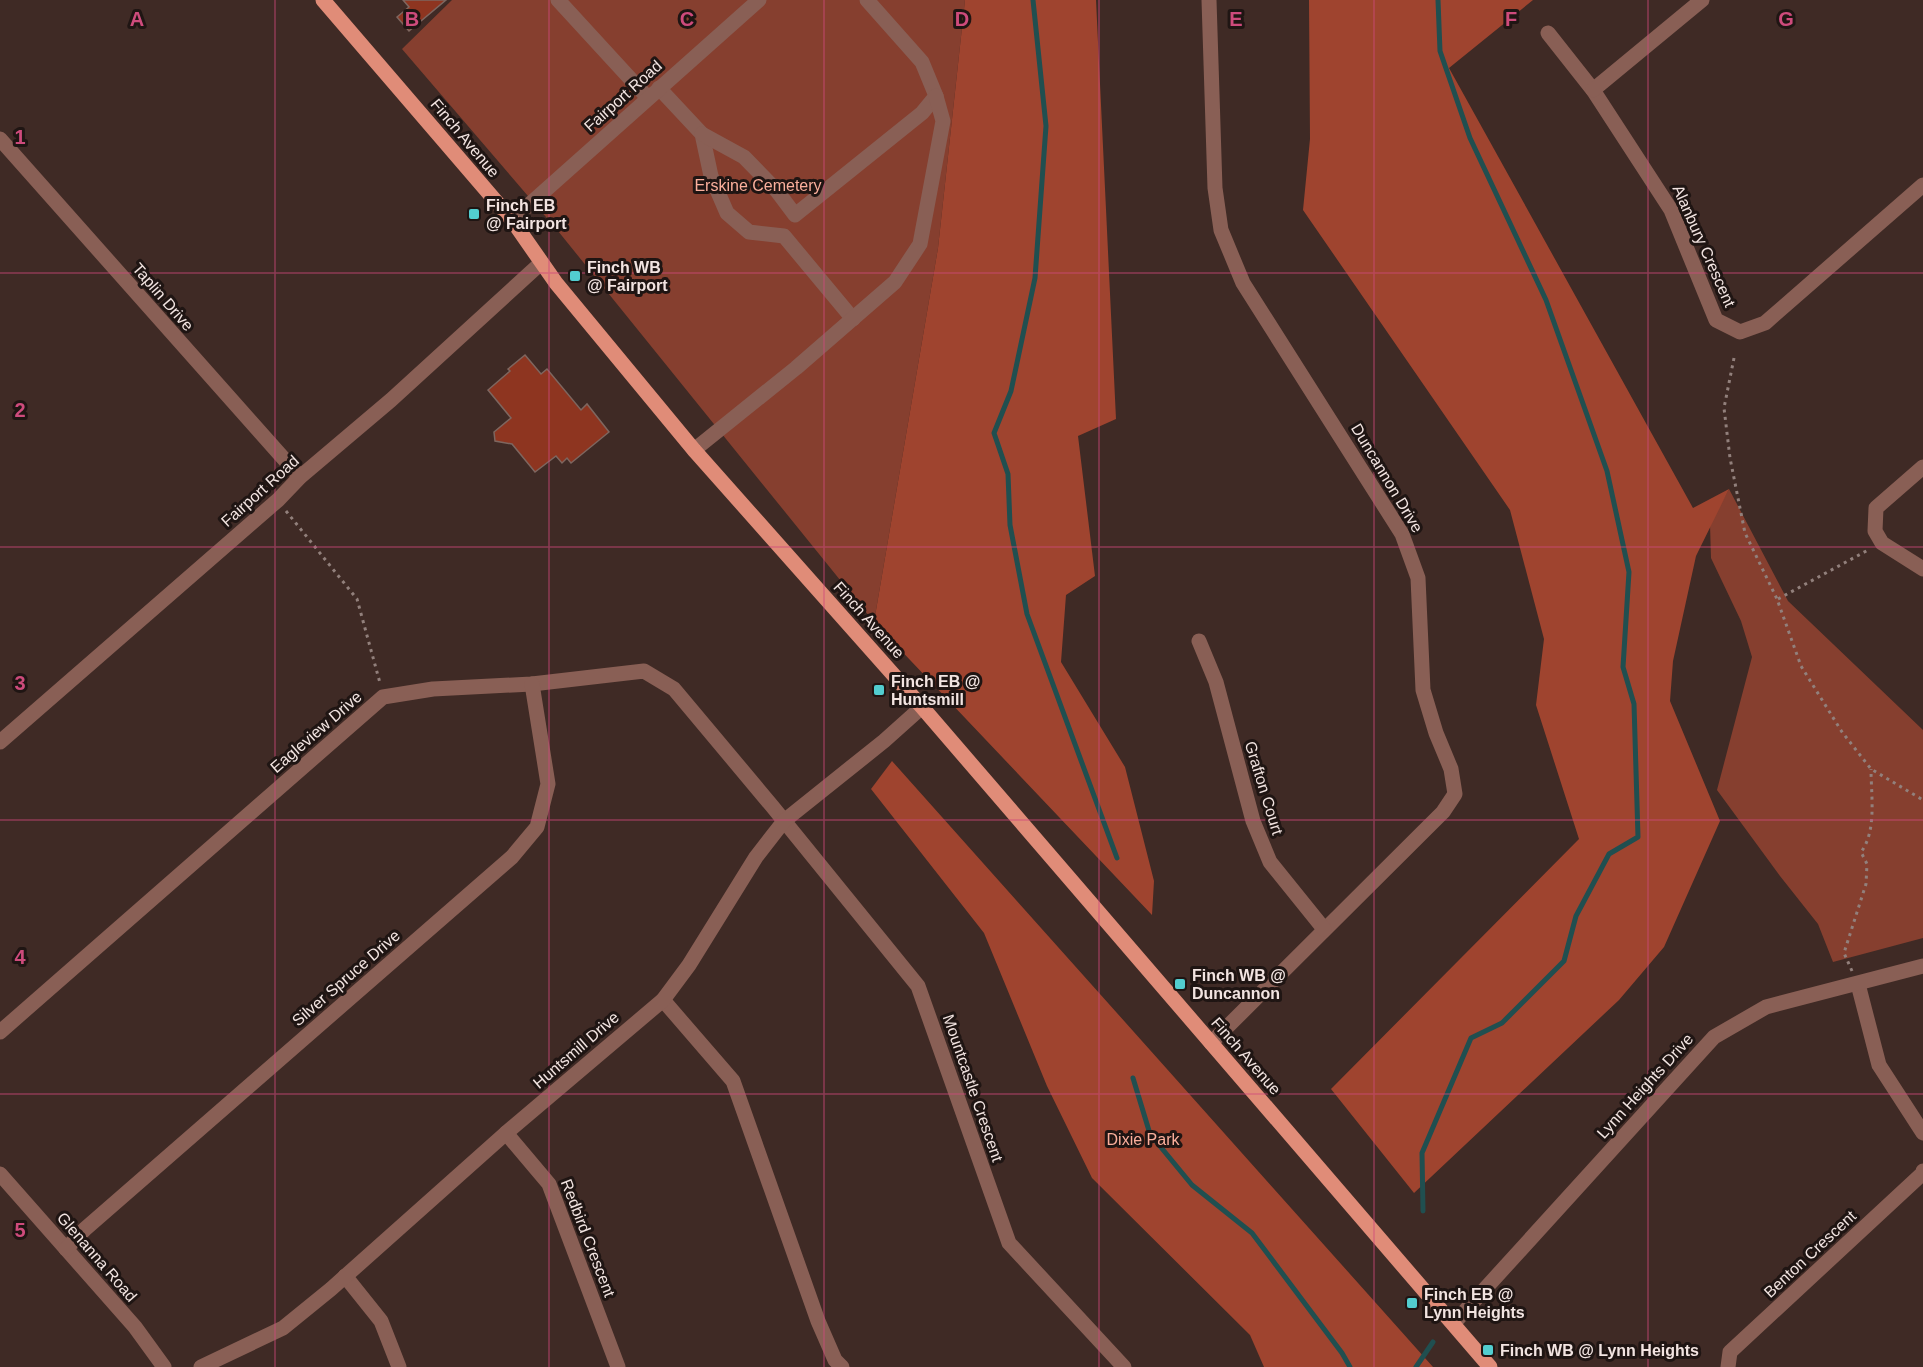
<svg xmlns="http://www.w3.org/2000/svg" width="1923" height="1367" viewBox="0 0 1923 1367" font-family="Helvetica,sans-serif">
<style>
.green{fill:#863f2f}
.forest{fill:#9f442f}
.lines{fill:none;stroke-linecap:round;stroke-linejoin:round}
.stream{stroke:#204f50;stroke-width:5}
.building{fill:#8e3520;stroke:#7e665f;stroke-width:1.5}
.path{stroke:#92807c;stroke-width:3;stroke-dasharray:3 4.5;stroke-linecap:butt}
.minor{stroke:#895f55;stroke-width:15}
.major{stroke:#e08c78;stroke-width:15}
.grid{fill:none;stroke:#ce4b7c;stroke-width:1.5;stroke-opacity:0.55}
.poi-dot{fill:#52cdcf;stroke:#1f1513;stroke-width:2}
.labels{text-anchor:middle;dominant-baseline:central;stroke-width:6;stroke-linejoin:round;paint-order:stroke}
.street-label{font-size:16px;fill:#f2e4e1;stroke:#1f1513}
.park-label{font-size:16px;fill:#fbaf9c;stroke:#1f1513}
.poi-label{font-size:16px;font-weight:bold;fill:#f2e4e1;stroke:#1f1513;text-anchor:start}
.grid-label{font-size:20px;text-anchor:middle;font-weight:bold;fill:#ce4b7c;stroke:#1f1513;stroke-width:6;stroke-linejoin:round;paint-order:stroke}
</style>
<rect width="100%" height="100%" fill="#3f2a25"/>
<g class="green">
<path d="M452 0H965L938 248 874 622 558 231 402 49Z"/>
<path d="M1729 489 1788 601 1923 730V938L1833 962 1818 924 1780 876 1717 790 1752 657 1741 621 1711 558 1710 524Z"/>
</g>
<g class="forest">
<path d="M965 0H1096L1116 419 1078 436 1095 576 1066 595 1061 662 1125 767 1154 881 1152 915 874 622 938 248Z"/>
<path d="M1309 0H1533L1449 68 1693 508 1729 489 1696 556 1673 661 1670 701 1720 821 1664 947 1619 1000 1414 1193 1331 1089 1579 839 1536 705 1544 639 1510 510 1303 210 1310 139Z"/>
<path d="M892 761 1433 1367H1264L1250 1335 1092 1178 1047 1086 984 933 871 789Z"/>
</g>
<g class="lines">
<g class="stream">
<path d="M1033 0 1046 126 1035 278 1011 391 994 433 1008 474 1010 525 1027 614 1117 858"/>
<path d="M1133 1078 1150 1134 1192 1185 1252 1233 1342 1353 1350 1367"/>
<path d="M1423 1211 1422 1153 1471 1038 1502 1023 1564 961 1576 916 1609 854 1638 837 1634 704 1623 667 1629 572 1607 471 1546 300 1470 138 1440 51 1438 0"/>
<path d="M1416 1367 1433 1342"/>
</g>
</g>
<g class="building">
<path d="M403 0H446L409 31 397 17 409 7Z"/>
<path d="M525 355 541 374 547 369 581 410 587 404 609 432 571 463 567 458 562 463 556 456 535 472 512 444 495 441 494 432 511 418 488 390 510 371 508 369Z"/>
</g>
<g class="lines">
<g class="path">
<path d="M1734 358 1724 408 1730 458 1745 533 1777 599 1801 666 1842 732 1871 769 1923 800"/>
<path d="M286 511 357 599 380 683"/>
<path d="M1778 599 1870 549"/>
<path d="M1852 971 1844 953 1866 884 1867 864 1861 852C1877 831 1871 795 1871 769"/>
</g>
<g class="minor">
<path d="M558 0 648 98"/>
<path d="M1209 0 1215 188 1221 230 1243 283 1402 534 1418 578 1423 690 1436 733 1451 769 1455 794 1443 812 1211 1043"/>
<path d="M1548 33 1593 90 1671 210 1716 320 1740 332 1765 323 1923 185"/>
<path d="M659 88 702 134 711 176 727 213 749 232 784 236 853 319"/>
<path d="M1593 90 1702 0"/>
<path d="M702 134 744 157 777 191 795 215 922 113 936 96 922 62 867 0"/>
<path d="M0 139 300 477"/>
<path d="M512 220 759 0"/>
<path d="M694 450 796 368 895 282 920 244 943 121 936 96"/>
<path d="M1923 467 1876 508 1875 531 1882 543 1923 569"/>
<path d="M1199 641 1216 682 1253 821 1270 862 1324 929"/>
<path d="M0 742 278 500 300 477 391 400 541 263"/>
<path d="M1858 984 1879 1065 1923 1133"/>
<path d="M663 1000 733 1081 818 1321 835 1360 842 1367"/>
<path d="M0 1032 383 697 433 689 532 684 644 671 674 689 772 806 918 986 1009 1243 1124 1367"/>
<path d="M506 1133 549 1184 618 1367"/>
<path d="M0 1174 135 1327 164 1367"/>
<path d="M66 1249 85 1229 512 857 537 827 548 784 532 684"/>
<path d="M345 1276 381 1321 399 1367"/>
<path d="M1454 1323 1714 1037 1766 1007 1923 966"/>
<path d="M201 1367 283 1328 331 1289 506 1133 663 1000 689 965 756 857 784 821 884 741 922 707"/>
<path d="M1728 1367 1730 1352 1923 1173V1171"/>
</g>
<path class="major" d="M323 0 512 220 556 283 694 450 922 707 1490 1367"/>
</g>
<path class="grid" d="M275 0V1367M549 0V1367M824 0V1367M1099 0V1367M1374 0V1367M1648 0V1367M0 273H1923M0 547H1923M0 820H1923M0 1094H1923"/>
<g class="poi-dot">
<rect x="468" y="208" width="12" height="12" rx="3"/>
<rect x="569" y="270" width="12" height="12" rx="3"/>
<rect x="873" y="684" width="12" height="12" rx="3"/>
<rect x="1174" y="978" width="12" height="12" rx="3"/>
<rect x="1406" y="1297" width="12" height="12" rx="3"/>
<rect x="1482" y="1344" width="12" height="12" rx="3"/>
</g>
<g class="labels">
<g class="street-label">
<text transform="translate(623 96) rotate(-42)">Fairport Road</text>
<text transform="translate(465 138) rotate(50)">Finch Avenue</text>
<text transform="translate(1704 246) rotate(66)">Alanbury Crescent</text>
<text transform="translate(163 297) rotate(49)">Taplin Drive</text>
<text transform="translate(1387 478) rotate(59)">Duncannon Drive</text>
<text transform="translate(260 491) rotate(-42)">Fairport Road</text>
<text transform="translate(869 620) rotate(48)">Finch Avenue</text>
<text transform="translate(316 732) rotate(-41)">Eagleview Drive</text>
<text transform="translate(1264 788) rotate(73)">Grafton Court</text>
<text transform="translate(346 978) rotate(-41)">Silver Spruce Drive</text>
<text transform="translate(576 1050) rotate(-41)">Huntsmill Drive</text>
<text transform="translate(1246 1056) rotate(49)">Finch Avenue</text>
<text transform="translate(1645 1086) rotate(-48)">Lynn Heights Drive</text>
<text transform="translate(973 1088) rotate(71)">Mountcastle Crescent</text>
<text transform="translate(588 1238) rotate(69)">Redbird Crescent</text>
<text transform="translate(1810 1254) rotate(-43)">Benton Crescent</text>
<text transform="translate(97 1257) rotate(49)">Glenanna Road</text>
</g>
<g class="park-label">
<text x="758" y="185">Erskine Cemetery</text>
<text x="1143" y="1139">Dixie Park</text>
</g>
<g class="poi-label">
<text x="486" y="205">Finch EB<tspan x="486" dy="18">@ Fairport</tspan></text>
<text x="587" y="267">Finch WB<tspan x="587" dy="18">@ Fairport</tspan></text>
<text x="891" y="681">Finch EB @<tspan x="891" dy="18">Huntsmill</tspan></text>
<text x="1192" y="975">Finch WB @<tspan x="1192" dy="18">Duncannon</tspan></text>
<text x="1424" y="1294">Finch EB @<tspan x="1424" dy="18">Lynn Heights</tspan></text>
<text x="1500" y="1350">Finch WB @ Lynn Heights</text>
</g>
</g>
<g class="grid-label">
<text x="137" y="26">A</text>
<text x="412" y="26">B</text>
<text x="687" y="26">C</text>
<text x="962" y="26">D</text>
<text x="1236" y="26">E</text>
<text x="1511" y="26">F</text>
<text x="1786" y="26">G</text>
<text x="20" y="144">1</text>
<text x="20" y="417">2</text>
<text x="20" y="690">3</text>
<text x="20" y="964">4</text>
<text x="20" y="1237">5</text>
</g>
</svg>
